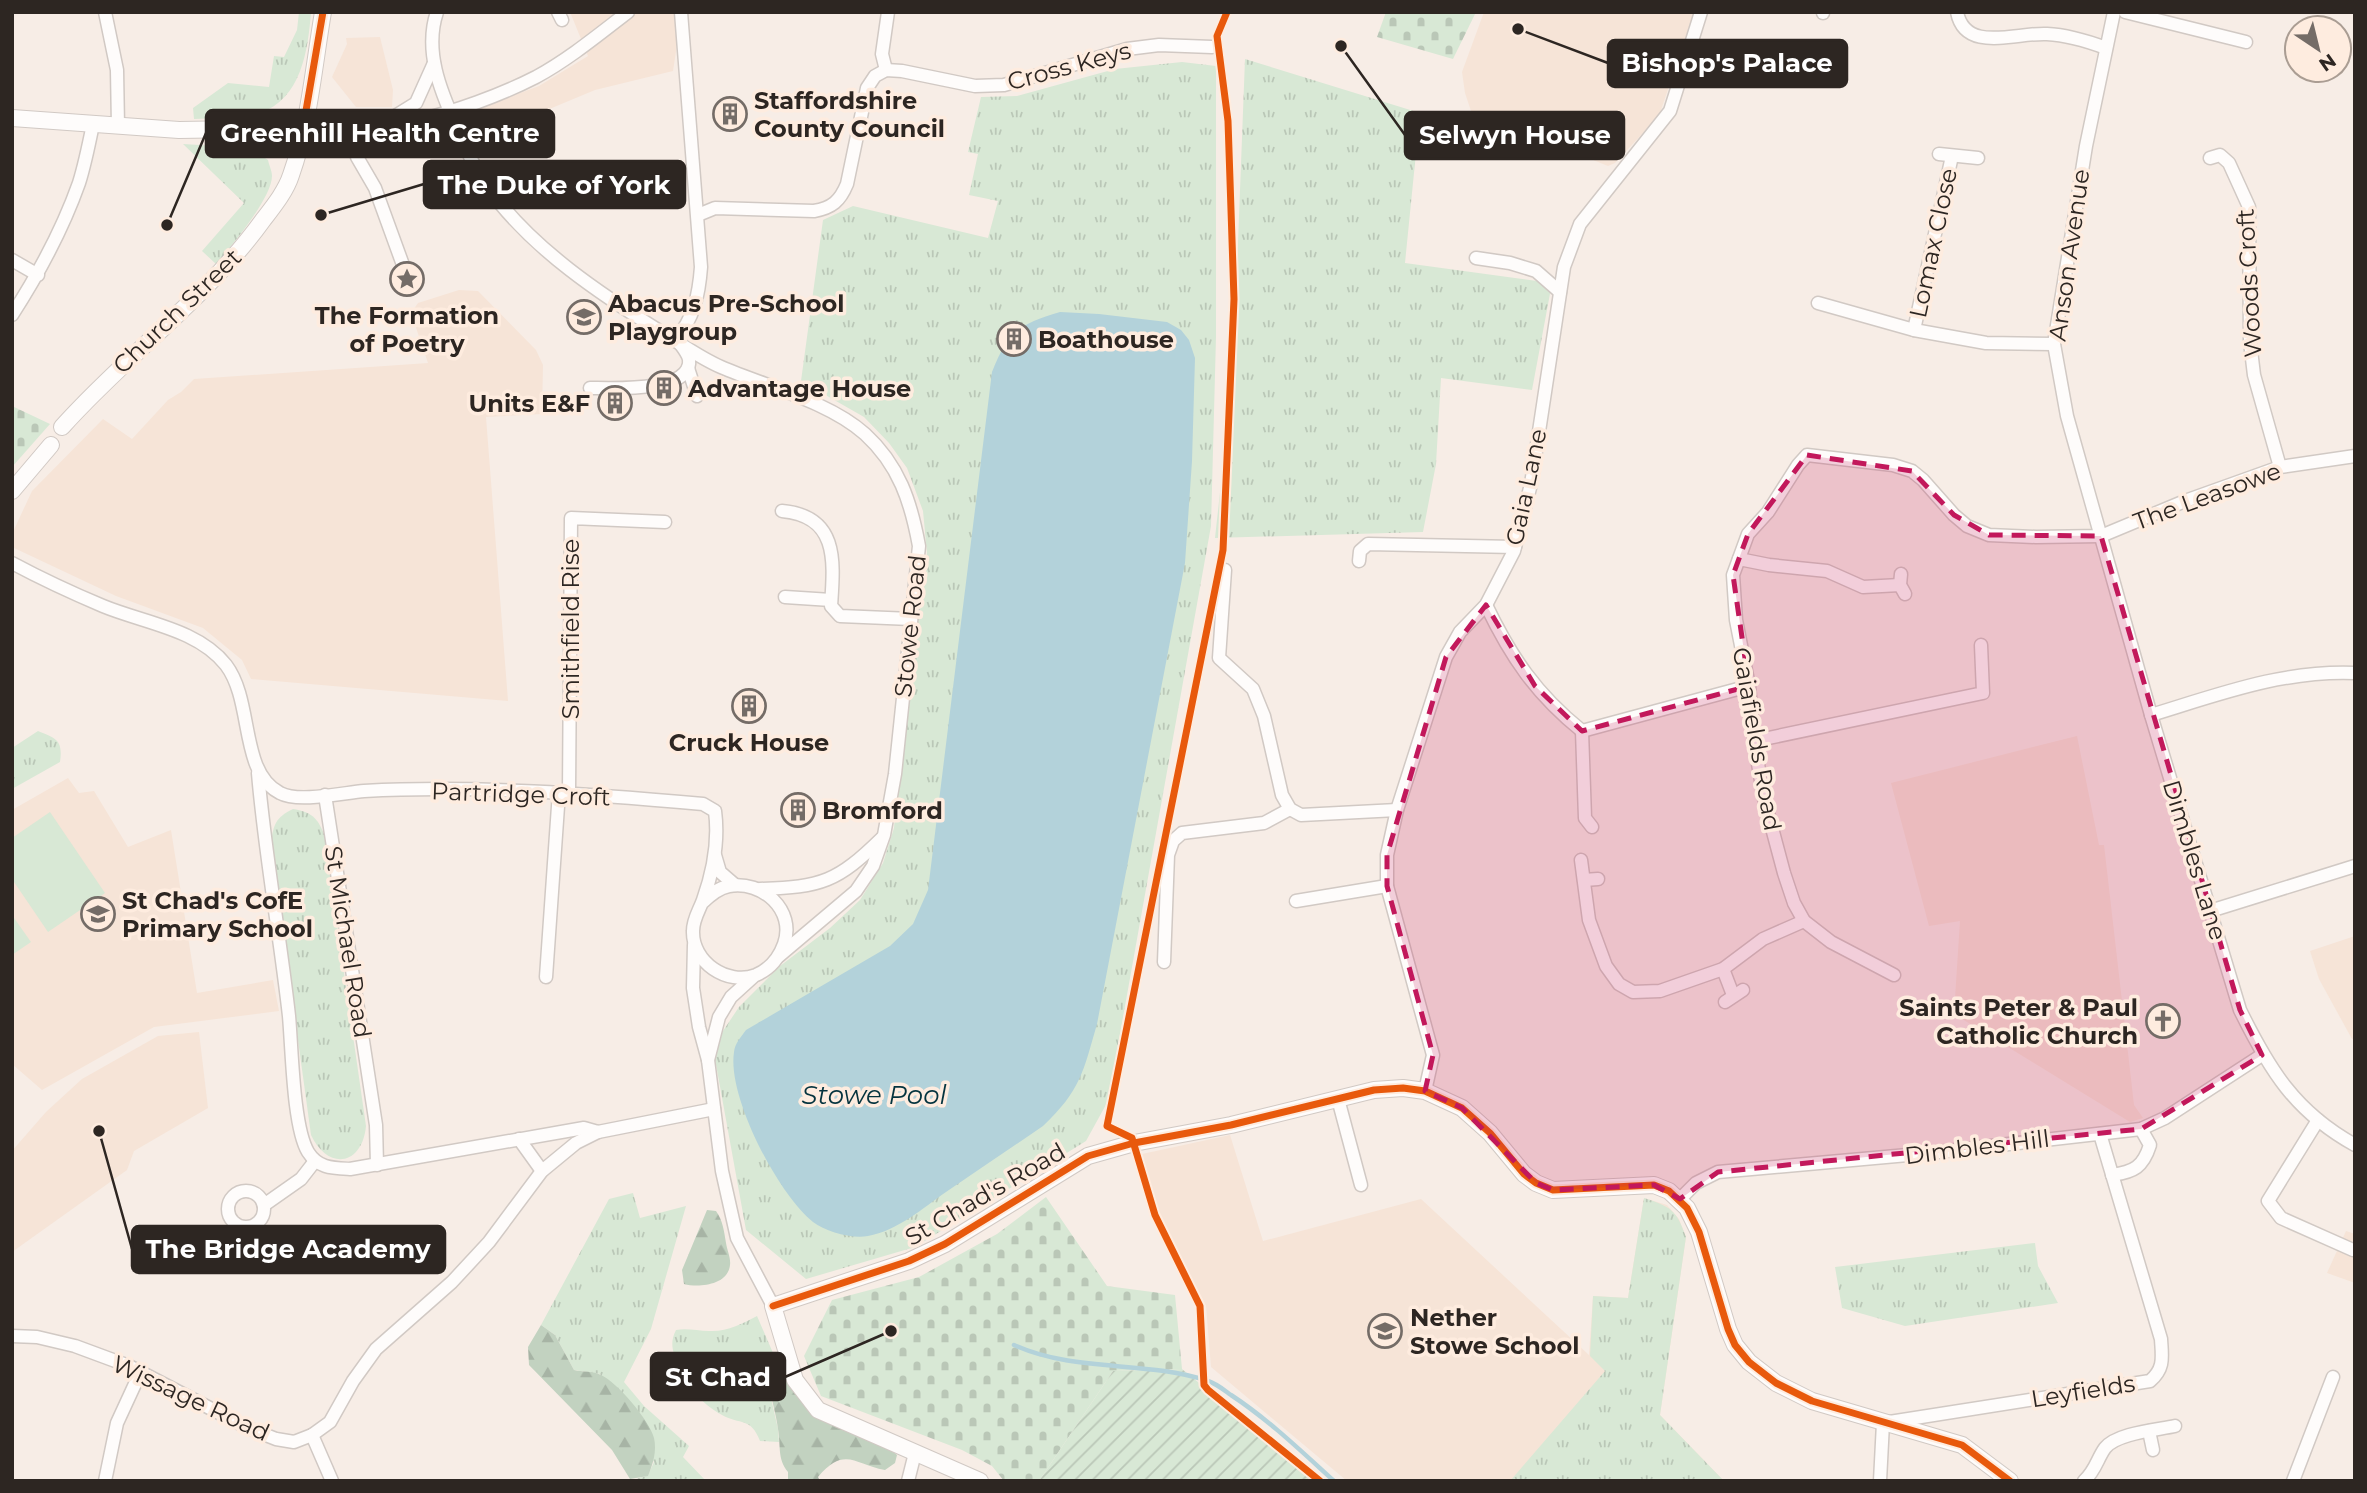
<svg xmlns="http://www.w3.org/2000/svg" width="2367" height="1493" viewBox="0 0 2367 1493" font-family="Montserrat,sans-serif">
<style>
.built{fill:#f6e4d7}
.grass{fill:url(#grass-tufts)}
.forest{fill:url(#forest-firs)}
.cemetery{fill:url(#cemetery-stones)}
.garden{fill:url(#garden-furrows)}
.pitch{fill:#d8e8d5}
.water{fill:#b3d2da}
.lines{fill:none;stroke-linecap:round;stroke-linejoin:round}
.stream{stroke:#b3d2da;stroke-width:4.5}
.minor-casing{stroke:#d1c9c4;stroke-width:15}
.tertiary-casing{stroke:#d1c9c4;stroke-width:18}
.minor{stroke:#fefcfb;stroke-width:12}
.tertiary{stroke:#fefcfb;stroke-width:16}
.cycleway-casing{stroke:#feecdf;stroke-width:11}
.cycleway{stroke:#e8590c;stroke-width:7}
.marked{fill:#c2185b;fill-opacity:0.2;stroke:#c2185b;stroke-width:5;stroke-dasharray:14 9;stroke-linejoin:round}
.labels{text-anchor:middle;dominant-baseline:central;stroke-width:7;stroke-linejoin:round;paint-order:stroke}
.street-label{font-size:24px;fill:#2d2622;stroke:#feecdf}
.poi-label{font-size:24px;font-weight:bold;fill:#2d2622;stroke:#feecdf;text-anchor:start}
.water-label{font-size:26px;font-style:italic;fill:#04333e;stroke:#feecdf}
.leader{fill:none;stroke:#2d2622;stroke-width:2.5}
.callout-dot{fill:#2d2622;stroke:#feecdf;stroke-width:2.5}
.callout{fill:#2d2622;stroke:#2d2622;stroke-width:2.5}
.callout-label{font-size:26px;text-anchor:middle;font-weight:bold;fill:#fff}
</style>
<defs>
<pattern id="grass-tufts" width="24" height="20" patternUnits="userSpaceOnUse" patternTransform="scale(1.75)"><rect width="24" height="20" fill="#d8e8d5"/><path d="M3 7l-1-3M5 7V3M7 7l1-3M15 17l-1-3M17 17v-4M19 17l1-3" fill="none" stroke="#bac7b7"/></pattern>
<pattern id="forest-firs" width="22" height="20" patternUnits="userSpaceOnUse" patternTransform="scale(1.75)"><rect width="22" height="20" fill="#c2d2c0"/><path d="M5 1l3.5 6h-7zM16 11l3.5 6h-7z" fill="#a7b4a5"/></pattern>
<pattern id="cemetery-stones" width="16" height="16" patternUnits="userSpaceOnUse" patternTransform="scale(1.75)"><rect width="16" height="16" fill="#d8e8d5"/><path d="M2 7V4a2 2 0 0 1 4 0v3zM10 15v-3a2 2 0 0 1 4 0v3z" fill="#bac7b7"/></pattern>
<pattern id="garden-furrows" width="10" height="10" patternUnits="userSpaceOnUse" patternTransform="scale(1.75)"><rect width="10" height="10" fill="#d8e8d5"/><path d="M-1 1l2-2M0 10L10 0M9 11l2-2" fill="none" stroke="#bac7b7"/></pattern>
</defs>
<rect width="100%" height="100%" fill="#f7ede6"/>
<g class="built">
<path d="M570 12H682L673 71 595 90 473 141 463 114 539 86 588 56Z"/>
<path d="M1484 12H1694L1659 116 1615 163 1608 166 1471 111 1465 93 1462 72Z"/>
<path d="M380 37 393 90 392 107H356L332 77 347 44 346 38Z"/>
<path d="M459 290 478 291 536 350 543 365 542 414 486 417 508 701 251 679 242 660 203 628 116 596 12 547V534L32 491 103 419 132 439 168 400 181 392 194 379 428 363 411 313 418 303Z"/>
<path d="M2077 736 2099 845H2104L2134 1105 2143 1118 2130 1122 1954 1014 1960 921 1929 926 1891 783Z"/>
<path d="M68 778 79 793 94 791 128 847 171 830 197 993 273 980 279 1011 154 1027 42 1090 12 1064V810Z"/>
<path d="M2355 936V1039H2352L2319 979 2310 951Z"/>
<path d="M199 1032 208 1108 134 1151 127 1170 12 1252V1151L46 1112 82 1079 158 1036Z"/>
<path d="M1230 1135 1263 1241 1421 1199 1589 1355 1593 1296 1628 1298 1644 1198 1667 1205 1679 1219 1686 1237 1660 1415 1724 1481H1347L1211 1367 1206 1306 1161 1222 1147 1184 1142 1154Z"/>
<path d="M2346 1231 2355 1234V1283L2327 1273Z"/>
</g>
<g class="grass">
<path d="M299 12H311C308 51 301 99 260 113 240 119 215 118 194 119L193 108 228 83 269 87 274 56 284 57 297 30Z"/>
<path d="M1245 59 1420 113 1405 263 1552 283 1532 390 1441 378 1436 464 1423 532 1215 538 1233 374Z"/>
<path d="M1182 62 1216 66V337L1211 526 1108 1101 1086 1141 915 1247 806 1279 746 1230 715 1059 721 1034 739 1007 780 966 830 928 860 900 883 863 894 828 900 762 927 553 923 511 907 468 889 443 864 417 801 381 823 220 853 206 988 238 998 201 969 195 978 154 968 152 981 97 1017 96 1115 69Z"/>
<path d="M183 144 250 148 268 160C269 165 272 171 272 176 272 198 230 248 216 264L202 251 244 203Z"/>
<path d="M38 731C57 739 63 740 60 762L12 789V748Z"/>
<path d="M293 809C311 812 317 817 324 834L366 1126C362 1166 328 1171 311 1135L271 843C273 825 276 817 293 809Z"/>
<path d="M633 1193 640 1218 686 1206 651 1329 624 1382 644 1406 689 1446 683 1457 706 1481H630L648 1475 654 1462 600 1374 574 1370 555 1335 541 1325 609 1199Z"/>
<path d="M1644 1198C1671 1207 1676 1209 1686 1237L1660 1415 1724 1481H1510L1605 1371 1590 1356 1593 1296 1628 1298Z"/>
<path d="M2035 1243 2038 1266 2058 1303 1905 1326 1842 1308 1835 1267Z"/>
<path d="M757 1316 783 1376H775L771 1398 778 1429 779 1442 760 1441C751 1417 740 1425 722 1415 700 1403 689 1387 679 1366 673 1352 669 1344 676 1330 687 1328 698 1331 709 1331 727 1332 742 1324 757 1316Z"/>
</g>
<g class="forest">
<path d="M707 1210 716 1211C723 1221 724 1231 726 1243 727 1250 731 1258 730 1265 728 1285 699 1288 684 1284L682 1270Z"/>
<path d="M541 1325 555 1335 574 1370C582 1372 594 1371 601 1375 617 1382 650 1421 654 1438 657 1451 653 1464 648 1476L630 1479 612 1450 529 1365 528 1347Z"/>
<path d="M775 1376H783C793 1392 811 1416 828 1423 853 1434 877 1437 897 1455L895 1463 885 1470C855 1465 845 1445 818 1477L820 1481H788V1472C777 1459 781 1445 778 1429 776 1413 771 1399 769 1383Z"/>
</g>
<g class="cemetery">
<path d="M1386 12H1476L1453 59 1377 37Z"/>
<path d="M12 406 50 424 12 467Z"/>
<path d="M1046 1197 1107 1286 1175 1295 1182 1369 1113 1371 1039 1481H1004L992 1466 962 1450 821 1396 804 1356 832 1300 919 1277 997 1234Z"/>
</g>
<path class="garden" d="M1182 1369 1319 1481H1039L1113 1371Z"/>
<g class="pitch">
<path d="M50 812 105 893 48 932 12 879V838Z"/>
<path d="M12 915 31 942 12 955Z"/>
</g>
<path class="water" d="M1060 312 1099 314 1167 322 1181 330 1189 340 1195 358 1192 461 1185 563 1097 1024C1083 1072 1081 1090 1043 1126 1011 1148 978 1170 946 1192 923 1208 897 1231 868 1236 852 1239 826 1232 813 1222 778 1194 727 1097 734 1052 735 1043 741 1037 746 1030L890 946 913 924 928 890 992 372C1008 332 1019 324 1060 312Z"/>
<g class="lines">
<path class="stream" d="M1014 1345C1076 1373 1145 1360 1208 1381 1217 1384 1224 1390 1231 1395 1269 1420 1301 1451 1334 1481"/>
<g class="minor-casing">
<g id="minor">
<path d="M105 12 117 70 118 126"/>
<path d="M437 12C424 50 440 90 456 125 465 146 474 168 487 186 530 248 603 296 666 335 684 346 702 359 721 367 767 387 828 401 865 434 899 465 911 502 919 546L895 774 884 835 873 866 856 891 779 956"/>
<path d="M558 12 562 20"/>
<path d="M1957 12C1965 54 2017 32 2047 34 2068 35 2087 41 2106 48"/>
<path d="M2114 12 2086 146 2054 344 2067 416 2151 715 2240 1010C2269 1069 2295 1112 2355 1145"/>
<path d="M2125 12 2246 42"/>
<path d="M1823 13V12"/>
<path d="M886 70 882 54 888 12"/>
<path d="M387 121 416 103 434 63"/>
<path d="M354 127 357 157 375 188 403 265"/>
<path d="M303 128C340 127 379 129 415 121 454 112 501 95 536 77 569 59 598 35 628 12"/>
<path d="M1939 154 1978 158"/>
<path d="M2210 158 2220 155 2229 163 2249 207 2250 342 2254 375 2280 467"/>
<path d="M698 215 715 208 814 211C832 208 840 201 847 184L867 88 875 76 886 70 902 71 975 86 1004 85 1127 49 1159 45 1212 47"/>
<path d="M1476 258 1510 263 1536 271 1560 292"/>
<path d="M12 260 38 275"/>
<path d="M1818 303 1914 330 1986 343 2054 344"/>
<path d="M12 315C39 273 62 231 79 183 85 164 89 144 93 124"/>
<path d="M1914 330 1952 156"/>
<path d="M675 340C694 319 699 294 701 267L681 12"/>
<path d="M688 368 697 396"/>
<path d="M590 388C609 388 694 393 689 359 688 355 684 349 681 345"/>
<path d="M782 511C839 516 834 562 831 606L840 616 911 619"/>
<path d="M1739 559 1769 565 1827 571 1863 587 1900 585"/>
<path d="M1359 561 1360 551 1368 544 1515 547"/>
<path d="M12 563C42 579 72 593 103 606 144 623 198 629 226 665 254 702 239 772 280 793 298 803 342 793 364 791 477 785 590 794 703 804L715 811C719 841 713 872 703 900 699 911 693 919 693 931 692 962 727 986 756 975 770 969 779 958 784 944 796 910 762 880 729 886 718 888 710 895 702 903"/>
<path d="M1225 570 1219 658 1253 689 1264 716 1282 795 1290 809 1301 815 1397 810"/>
<path d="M1901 574 1900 585 1905 594"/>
<path d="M785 597 831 600"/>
<path d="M1486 605C1511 657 1536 694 1582 731L1749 686"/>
<path d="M2151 715C2220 694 2283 670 2355 673"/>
<path d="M1582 731 1585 818 1592 827"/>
<path d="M1754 741 1983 693 1981 645"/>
<path d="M258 773C265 855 280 935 289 1016 292 1048 293 1127 308 1152 318 1168 332 1168 350 1169L584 1128 598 1132 714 1109"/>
<path d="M569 792 571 518 665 522"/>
<path d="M325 795 376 1125 377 1165"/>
<path d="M715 855 720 872 735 885"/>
<path d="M1581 860 1589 920 1606 966 1619 984 1633 992 1660 991 1723 969 1763 939 1804 921"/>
<path d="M1584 880 1598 879"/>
<path d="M760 889C822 887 837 882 882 838"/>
<path d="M1296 901 1387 886"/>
<path d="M2210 911 2355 866"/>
<path d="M694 945 693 988 699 1027 708 1060 722 1171 733 1220 737 1238 773 1306"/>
<path d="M1164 962 1168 855 1173 841 1182 833 1264 823 1290 809"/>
<path d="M1723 969 1733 995"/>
<path d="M1894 975 1831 942 1804 921 1794 903 1784 873 1764 798 1754 741 1749 686 1736 620 1733 575 1748 534 1768 512 1798 465 1807 455 1893 465 1912 471 1923 480 1954 515 1967 526 1989 535 2036 537 2101 536 2185 501 2280 467 2355 456"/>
<path d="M546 977 559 792"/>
<path d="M1725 1002 1743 990"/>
<path d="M708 1060 719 1017 731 997 753 977"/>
<path d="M1425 1091 1433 1055 1387 886V855L1397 810 1446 657 1460 632 1486 605 1514 551 1531 484 1564 267 1580 224 1670 111 1701 12"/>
<path d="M1338 1099 1361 1185"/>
<path d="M2318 1120 2268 1201 2281 1218 2353 1250"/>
<path d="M519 1139 542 1171"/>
<path d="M2112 1175C2134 1172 2143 1167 2150 1145L2141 1129"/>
<circle cx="246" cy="1209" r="18"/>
<path d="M1680 1199 1696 1183 1718 1172 1930 1153 2141 1129 2165 1118 2262 1055"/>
<path d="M264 1205 301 1179 315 1161"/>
<path d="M12 1336 37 1337 75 1346 129 1366 248 1428 276 1439 294 1442 312 1435 330 1422 353 1381 376 1349 452 1282 489 1242 542 1171 576 1143 598 1132"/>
<path d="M2149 1431 2153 1450"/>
<path d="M312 1435 332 1481"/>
<path d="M105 1481 117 1423 141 1371"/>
<path d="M908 1481 915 1453"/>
<path d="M1880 1481 1883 1423 2150 1381C2165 1368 2162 1357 2161 1339L2100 1134"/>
<path d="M2084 1481C2096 1470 2097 1459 2105 1448 2117 1433 2157 1430 2175 1426"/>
<path d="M2293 1481 2333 1377"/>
</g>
</g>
<g class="tertiary-casing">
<g id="tertiary">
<path d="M12 118 179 130 303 128"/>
<path d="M62 427C126 355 206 299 263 220 273 207 286 191 291 175 309 125 314 65 323 12"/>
<path d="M12 491 51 445"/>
<path d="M980 1481 818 1410 795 1380 773 1306 909 1261 945 1244 1088 1156 1134 1143 1231 1125 1374 1090 1403 1088 1425 1091 1462 1108 1490 1133 1524 1174 1536 1183 1553 1190 1654 1185 1669 1191 1687 1208 1699 1232 1728 1329 1735 1345 1749 1362 1776 1383 1812 1401 1962 1445 2010 1481"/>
</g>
</g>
<use href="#minor" class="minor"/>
<use href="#tertiary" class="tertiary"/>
<g class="cycleway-casing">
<g id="cycleway">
<path d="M1227 12 1217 36 1228 121 1234 299 1223 550 1107 1126 1132 1138 1155 1215 1200 1306 1204 1385 1208 1390 1320 1481"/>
<path d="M303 128 323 12"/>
<path d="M773 1306 909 1261 945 1244 1088 1156 1134 1143 1231 1125 1374 1090 1403 1088 1425 1091 1462 1108 1490 1133 1524 1174 1536 1183 1553 1190 1654 1185 1669 1191 1687 1208 1699 1232 1728 1329 1735 1345 1749 1362 1776 1383 1812 1401 1962 1445 2010 1481"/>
</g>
</g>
<use href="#cycleway" class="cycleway"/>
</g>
<path class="marked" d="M1807 455 1912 471 1954 515 1989 535 2101 536 2240 1010 2262 1055 2141 1129 1718 1172 1680 1199 1654 1185 1553 1190 1536 1183 1462 1108 1425 1091 1433 1055 1387 886V855L1446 657 1486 605 1535 686 1582 731 1749 686 1733 575 1748 534Z"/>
<defs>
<g id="building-ring" transform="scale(1.75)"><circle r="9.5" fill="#feecdf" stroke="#746c67" stroke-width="1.5"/><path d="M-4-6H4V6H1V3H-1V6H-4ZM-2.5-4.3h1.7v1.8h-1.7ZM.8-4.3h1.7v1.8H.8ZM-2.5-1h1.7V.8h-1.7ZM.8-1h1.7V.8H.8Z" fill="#746c67"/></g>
<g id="sight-ring" transform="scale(1.75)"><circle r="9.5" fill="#feecdf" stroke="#746c67" stroke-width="1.5"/><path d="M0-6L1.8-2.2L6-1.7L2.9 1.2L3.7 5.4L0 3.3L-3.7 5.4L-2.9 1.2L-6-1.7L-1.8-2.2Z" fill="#746c67"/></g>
<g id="school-ring" transform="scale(1.75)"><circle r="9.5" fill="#feecdf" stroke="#746c67" stroke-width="1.5"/><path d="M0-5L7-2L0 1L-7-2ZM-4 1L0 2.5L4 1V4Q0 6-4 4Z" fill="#746c67"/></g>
<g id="church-ring" transform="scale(1.75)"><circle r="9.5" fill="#feecdf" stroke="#746c67" stroke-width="1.5"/><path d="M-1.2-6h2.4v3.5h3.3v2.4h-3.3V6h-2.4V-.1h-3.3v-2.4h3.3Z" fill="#746c67"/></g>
</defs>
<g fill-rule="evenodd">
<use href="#building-ring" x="730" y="114"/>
<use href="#sight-ring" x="407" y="279"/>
<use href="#school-ring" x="584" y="317"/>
<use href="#building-ring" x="1014" y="339"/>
<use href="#building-ring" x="664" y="388"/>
<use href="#building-ring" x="615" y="403"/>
<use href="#building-ring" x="749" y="706"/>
<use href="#building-ring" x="798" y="810"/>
<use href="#school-ring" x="98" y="914"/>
<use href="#church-ring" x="2163" y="1021"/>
<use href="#school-ring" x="1385" y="1331"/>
</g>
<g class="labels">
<g class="street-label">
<text transform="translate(1069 66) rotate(-15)">Cross Keys</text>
<text transform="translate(1933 243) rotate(-78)">Lomax Close</text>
<text transform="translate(2069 255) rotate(-82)">Anson Avenue</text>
<text transform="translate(2249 283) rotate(-93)">Woods Croft</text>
<text transform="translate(177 311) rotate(-44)">Church Street</text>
<text transform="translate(1526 487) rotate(-78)">Gaia Lane</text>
<text transform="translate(2207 496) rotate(-20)">The Leasowe</text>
<text transform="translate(910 626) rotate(-84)">Stowe Road</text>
<text transform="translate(570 629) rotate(-90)">Smithfield Rise</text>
<text transform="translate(1757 739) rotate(80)">Gaiafields Road</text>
<text transform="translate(521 794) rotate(2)">Partridge Croft</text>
<text transform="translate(2195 860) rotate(73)">Dimbles Lane</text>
<text transform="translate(348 942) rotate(81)">St Michael Road</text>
<text transform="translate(1977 1147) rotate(-7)">Dimbles Hill</text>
<text transform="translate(985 1194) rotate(-30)">St Chad's Road</text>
<text transform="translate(2083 1391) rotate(-9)">Leyfields</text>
<text transform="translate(191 1398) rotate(25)">Wissage Road</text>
</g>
<g class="poi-label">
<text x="754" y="100">Staffordshire<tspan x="754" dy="28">County Council</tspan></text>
<text x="608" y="303">Abacus Pre-School<tspan x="608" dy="28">Playgroup</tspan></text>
<text x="407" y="315" text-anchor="middle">The Formation<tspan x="407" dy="28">of Poetry</tspan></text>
<text x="1038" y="339">Boathouse</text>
<text x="688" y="388">Advantage House</text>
<text x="590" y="403" text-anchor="end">Units E&amp;F</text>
<text x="749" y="742" text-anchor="middle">Cruck House</text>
<text x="822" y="810">Bromford</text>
<text x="122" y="900">St Chad's CofE<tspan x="122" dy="28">Primary School</tspan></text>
<text x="2138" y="1007" text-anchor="end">Saints Peter &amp; Paul<tspan x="2138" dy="28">Catholic Church</tspan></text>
<text x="1410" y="1317">Nether<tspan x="1410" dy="28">Stowe School</tspan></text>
</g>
<g class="water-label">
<text x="874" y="1095">Stowe Pool</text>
</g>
</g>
<path class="leader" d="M1518 29L1608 63M167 225L206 133M1341 46L1405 135M321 215L424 184M99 1131L132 1249M891 1331L785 1377"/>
<g class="callout-dot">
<circle cx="1518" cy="29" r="7"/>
<circle cx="167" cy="225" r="7"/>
<circle cx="1341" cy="46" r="7"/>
<circle cx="321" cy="215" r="7"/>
<circle cx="99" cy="1131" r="7"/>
<circle cx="891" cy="1331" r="7"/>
</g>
<g class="callout">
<rect x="1608" y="40" width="239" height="47" rx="7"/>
<rect x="206" y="110" width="348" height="47" rx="7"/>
<rect x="1405" y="112" width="219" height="47" rx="7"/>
<rect x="424" y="161" width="261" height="47" rx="7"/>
<rect x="132" y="1226" width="313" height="47" rx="7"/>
<rect x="651" y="1353" width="134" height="47" rx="7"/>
</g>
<g class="callout-label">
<text x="1727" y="72">Bishop's Palace</text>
<text x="380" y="142">Greenhill Health Centre</text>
<text x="1515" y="144">Selwyn House</text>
<text x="554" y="194">The Duke of York</text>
<text x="288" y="1258">The Bridge Academy</text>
<text x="718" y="1386">St Chad</text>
</g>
<rect width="2367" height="1493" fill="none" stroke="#2d2622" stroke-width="28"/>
<g transform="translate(2318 49) rotate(145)"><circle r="33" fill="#feecdf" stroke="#aa9d93" stroke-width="2"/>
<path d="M0-5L12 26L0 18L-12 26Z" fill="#746c67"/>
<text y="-10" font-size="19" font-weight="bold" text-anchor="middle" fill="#2d2622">N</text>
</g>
</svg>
